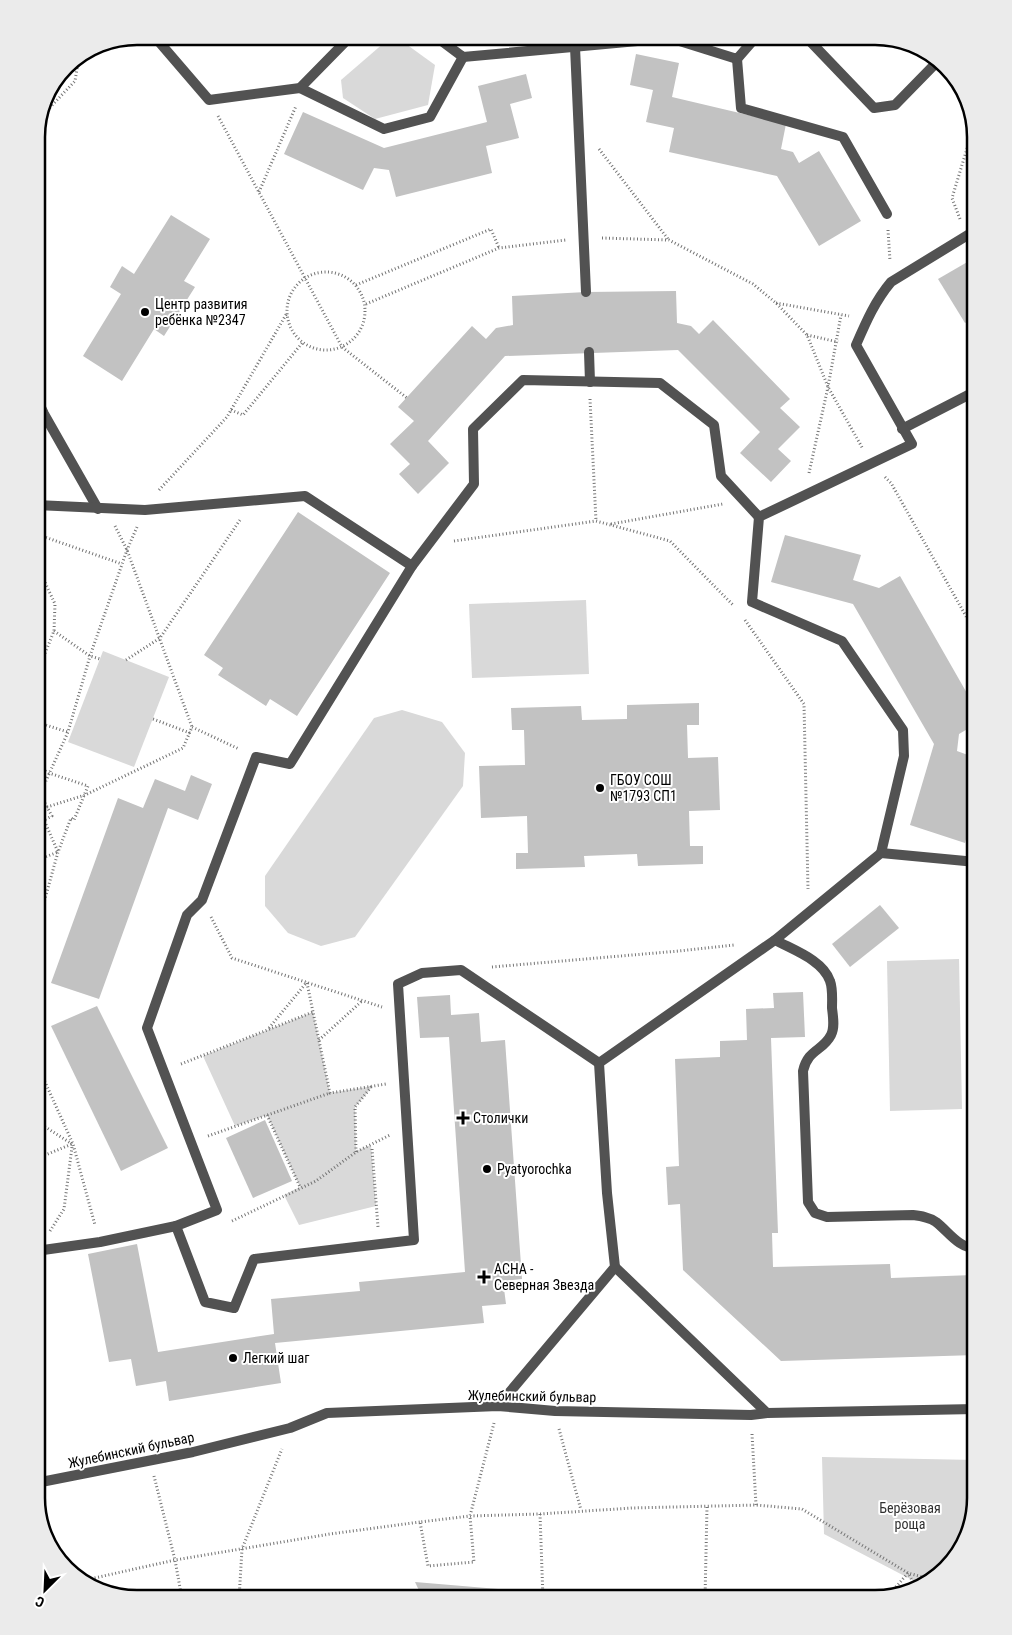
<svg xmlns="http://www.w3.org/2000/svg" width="1012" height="1635" viewBox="0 0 1012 1635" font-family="'Roboto Condensed',sans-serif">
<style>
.green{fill:#d9d9d9}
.building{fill:#c2c2c2}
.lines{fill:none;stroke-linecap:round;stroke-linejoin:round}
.path{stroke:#747474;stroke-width:3;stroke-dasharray:1 2.5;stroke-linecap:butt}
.service{stroke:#525252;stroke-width:10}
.minor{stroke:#525252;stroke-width:10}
.poi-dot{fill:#000;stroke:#fff;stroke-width:2}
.labels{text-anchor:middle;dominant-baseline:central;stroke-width:4;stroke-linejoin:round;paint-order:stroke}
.poi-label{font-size:14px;fill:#000;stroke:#fff;text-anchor:start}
.street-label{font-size:14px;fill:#000;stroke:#fff}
.park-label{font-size:14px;fill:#303030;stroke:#fff}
.rim{fill:none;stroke:#000;stroke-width:2.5}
</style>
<rect width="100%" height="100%" fill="#fff"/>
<g class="green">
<path d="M392 36H395L435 65 428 105 375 119 343 98 341 80Z"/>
<path d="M586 600 589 674 472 678 469 604Z"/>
<path d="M103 651 169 677 134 767 68 742Z"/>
<path d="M402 710 442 722 465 753 463 786 355 937 321 946 288 933 265 906V876L374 718Z"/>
<path d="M959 959 962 1109 890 1111 887 961Z"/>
<path d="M313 1012 330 1093 373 1086 355 1107 356 1151 371 1145 376 1206 299 1225 284 1195 300 1187 267 1115 235 1126 203 1056Z"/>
<path d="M822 1457 976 1460V1498L959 1554 921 1587 918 1583 824 1534Z"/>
</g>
<g class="building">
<path d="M636 54 679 63 672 97 786 124 781 149 793 152 799 163 819 151 861 221 819 246 777 176 669 152 674 128 646 122 653 90 630 85Z"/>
<path d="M526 74 532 98 510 104 519 138 486 146 492 173 396 197 389 170 374 168 363 190 284 154 303 112 384 148 487 122 478 86Z"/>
<path d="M171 215 210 239 184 281 195 287 164 336 154 329 122 381 83 356 121 294 110 287 122 266 134 274Z"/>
<path d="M976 257V317L965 323 938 279Z"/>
<path d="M676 291 677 323 691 326 699 334 713 320 790 399 780 408 800 427 778 449 791 461 771 482 740 453 760 432 678 350 505 356 428 441 449 463 418 494 399 474 410 464 390 444 414 421 398 407 472 326 486 339 496 328 513 325 512 296 586 292Z"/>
<path d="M976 506V528L966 511Z"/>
<path d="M298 512 390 573 297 716 270 699 266 706 218 675 223 668 204 655Z"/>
<path d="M785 535 861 555 853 580 879 588 900 576 976 709V724L959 734 957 751 976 758V801L965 843 910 825 934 744 853 604 771 582Z"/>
<path d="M699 703V725H687L688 758 718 757 720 810 689 811 690 846H703V864L638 866 637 854 584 856 585 867 516 869V853H528L527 816 481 818 479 766 525 765 524 730H512L511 708 581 706 582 720 627 719V705Z"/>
<path d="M191 775 212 784 198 820 168 808 99 999 51 983 118 798 143 808 155 779 185 791Z"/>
<path d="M880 905 899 928 850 967 832 944Z"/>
<path d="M803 992 805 1037 771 1038 778 1233H772L773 1267 890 1264 891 1278 973 1275 974 1318H976V1355L781 1361 683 1270 680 1204 668 1205 666 1167 679 1166 675 1059 720 1057V1041L747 1040 746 1009 774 1008 773 993Z"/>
<path d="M450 995 451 1015 479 1013 481 1042 505 1040 522 1279 503 1281 506 1304 482 1306 484 1323 275 1343 281 1383 169 1401 166 1381 136 1386 131 1359 109 1362 88 1254 137 1244 158 1352 274 1334 271 1299 360 1291 359 1282 465 1272 449 1037 420 1038 417 997Z"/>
<path d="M97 1006 168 1148 121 1171 51 1026Z"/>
<path d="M265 1120 292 1181 253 1198 226 1138Z"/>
<path d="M415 1582 510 1590 509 1599H423Z"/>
</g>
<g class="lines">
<g class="path">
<path d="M218 116 342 347 407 398"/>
<path d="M40 118 75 81 79 57"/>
<path d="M599 149 668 239"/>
<path d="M259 192 296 106"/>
<path d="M960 219 952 198 969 142 968 103"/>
<path d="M888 230 890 261"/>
<path d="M602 238 669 240 753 284 776 303 807 335 828 387 863 449"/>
<circle cx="326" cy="311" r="39"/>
<path d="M356 285 491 229 499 248"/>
<path d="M776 303 849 316"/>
<path d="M366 304 499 248 566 240"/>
<path d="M807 335 838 342"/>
<path d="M590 399 596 521"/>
<path d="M231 410 243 415 303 342"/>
<path d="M809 473 828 387 841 315"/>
<path d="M885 477 891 483 976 634"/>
<path d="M159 490 227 417 287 313"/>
<path d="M611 524 723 504"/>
<path d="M115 526 127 550 192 727"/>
<path d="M36 534 122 564"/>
<path d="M454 541 596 521 670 541 734 606"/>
<path d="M745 620 804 704 808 889"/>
<path d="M54 631 90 656 100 659"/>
<path d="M126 660 160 638 240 520"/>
<path d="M36 676 54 631 55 604 36 563"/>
<path d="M153 719 190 733"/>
<path d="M36 722 68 732"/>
<path d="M40 794 68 732 90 656 127 550 137 527"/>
<path d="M47 807 85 795 183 748 192 727 239 749"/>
<path d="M36 824 52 816 40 794 36 796"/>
<path d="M36 858 40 859 58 852 44 820"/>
<path d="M211 917 232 958 382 1007"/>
<path d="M36 931 58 852 71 818 74 820 88 786 49 773 36 766"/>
<path d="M492 967 679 951 734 945"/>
<path d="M307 983 313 1012"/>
<path d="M269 1028 307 982"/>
<path d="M319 1040 362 1001"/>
<path d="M36 1062 73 1144 95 1225"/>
<path d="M181 1064 313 1012 330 1093 386 1084"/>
<path d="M267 1115 300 1187"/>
<path d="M36 1121 72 1144"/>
<path d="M208 1136 330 1093"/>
<path d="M372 1149 378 1227"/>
<path d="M356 1152 355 1107 372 1086"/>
<path d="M38 1158 72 1144"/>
<path d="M36 1169 39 1161 36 1156"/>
<path d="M232 1221 316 1181 356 1152 390 1135"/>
<path d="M50 1231 64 1209 72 1147"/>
<path d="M494 1423 470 1516 474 1562 428 1566 420 1522 470 1516 540 1514 632 1508 756 1505 802 1509 908 1573 930 1579"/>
<path d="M559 1429 581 1510"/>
<path d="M752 1434 756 1505"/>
<path d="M154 1476 175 1560 182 1599"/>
<path d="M540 1514 543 1599"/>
<path d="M81 1581 175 1560 330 1534 420 1522"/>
<path d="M889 1595 908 1573 917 1589"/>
<path d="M239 1599 242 1549 282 1449"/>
<path d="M705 1599 707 1507"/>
</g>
<g class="service">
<path d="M154 36 209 100 300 88 351 36"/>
<path d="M435 36 463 57 670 38 737 59 757 36"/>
<path d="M805 36 874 108 895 105 938 61"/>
<path d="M575 47 586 292"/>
<path d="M737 59 741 108 843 137 887 214"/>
<path d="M300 88 384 129 430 117 463 57"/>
<path d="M589 352 590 382"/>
<path d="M36 397 44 414 98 509"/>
<path d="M902 429 976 391"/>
<path d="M36 505 145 510 305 496 412 566 290 764 256 757 202 900 187 915 147 1028 217 1210 176 1226 205 1302 234 1308 254 1259 414 1240 398 984 422 973 461 970 599 1063"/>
<path d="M412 566 474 484 473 429 523 380 660 383 714 425 721 476 759 517"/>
<path d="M881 853 904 756 903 730 842 641 752 602 759 517 912 444 856 345C866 322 875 301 891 282L976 230"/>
<path d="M775 940C793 950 823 960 830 981 833 989 832 1000 832 1008 833 1017 835 1027 831 1035 823 1051 808 1049 803 1071L808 1202 815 1213 827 1217 913 1215C921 1216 929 1217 936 1222 949 1232 958 1248 976 1248"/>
<path d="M36 1251 100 1242 176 1226"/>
<path d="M615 1267 767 1413"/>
<path d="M498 1406 615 1267 607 1193 599 1063 775 940 881 853 976 862"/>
</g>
<path class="minor" d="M36 1483 193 1452 290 1428 327 1413 498 1406 555 1411 751 1415 767 1413 976 1409"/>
</g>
<g class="poi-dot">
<circle cx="145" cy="312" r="5"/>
<circle cx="600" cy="788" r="5"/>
<path d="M460.5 1110.5h5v5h5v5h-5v5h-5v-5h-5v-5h5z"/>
<circle cx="487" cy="1169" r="5"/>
<path d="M481.5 1269.5h5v5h5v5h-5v5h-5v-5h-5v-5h5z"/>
<circle cx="233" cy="1358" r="5"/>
</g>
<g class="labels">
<g class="poi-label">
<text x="155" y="304">Центр развития<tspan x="155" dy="16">ребёнка №2347</tspan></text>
<text x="610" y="780">ГБОУ СОШ<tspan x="610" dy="16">№1793 СП1</tspan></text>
<text x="473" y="1118">Столички</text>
<text x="497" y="1169">Pyatyorochka</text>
<text x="494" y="1269">АСНА -<tspan x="494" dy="16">Северная Звезда</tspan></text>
<text x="243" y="1358">Легкий шаг</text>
</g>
<g class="street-label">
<text transform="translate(532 1396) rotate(1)">Жулебинский бульвар</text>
<text transform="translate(131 1450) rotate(-12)">Жулебинский бульвар</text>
</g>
<g class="park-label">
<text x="910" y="1508">Берёзовая<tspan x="910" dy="16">роща</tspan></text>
</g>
</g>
<path d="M0 0H1012V1635H0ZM137 45H875A92 92 0 0 1 967 137V1498A92 92 0 0 1 875 1590H137A92 92 0 0 1 45 1498V137A92 92 0 0 1 137 45Z" fill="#ebebeb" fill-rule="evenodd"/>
<path class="rim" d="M137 45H875A92 92 0 0 1 967 137V1498A92 92 0 0 1 875 1590H137A92 92 0 0 1 45 1498V137A92 92 0 0 1 137 45Z"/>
<g transform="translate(45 1590) rotate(204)" stroke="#ffffff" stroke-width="4" paint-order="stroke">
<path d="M0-4L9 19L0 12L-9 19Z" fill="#000000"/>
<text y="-8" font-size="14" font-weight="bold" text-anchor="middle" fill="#000000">С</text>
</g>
</svg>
